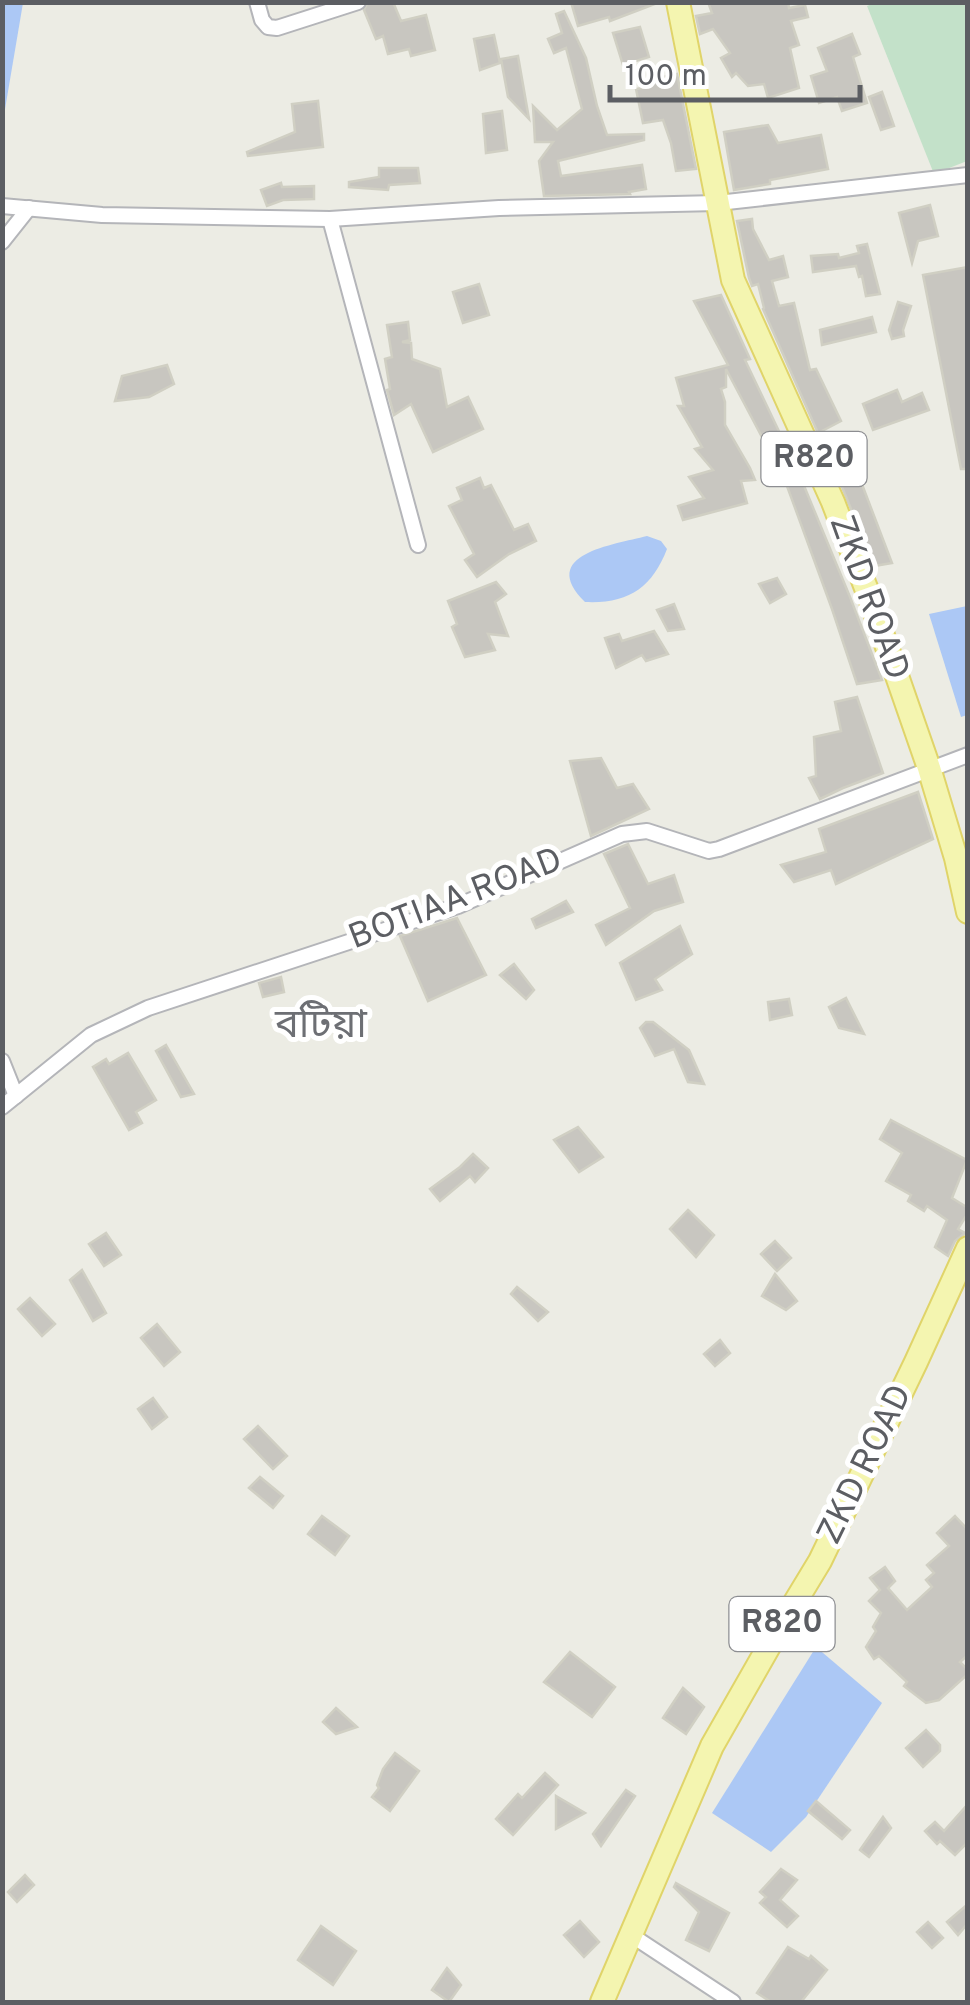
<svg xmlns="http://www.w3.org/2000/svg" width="970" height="2005" viewBox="0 0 970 2005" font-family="Overpass,'Noto Sans Bengali',sans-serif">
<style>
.green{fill:#c3e1c9}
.water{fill:#acc8f5}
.building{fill:#c8c6c0;stroke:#d0cfc3;stroke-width:2.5}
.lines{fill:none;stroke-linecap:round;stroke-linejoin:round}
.minor-casing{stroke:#b4b5b9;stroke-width:18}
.primary-casing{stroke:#e0d469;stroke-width:26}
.minor{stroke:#fff;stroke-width:14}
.primary{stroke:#f4f5b0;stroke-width:22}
.labels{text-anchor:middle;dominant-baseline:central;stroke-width:10;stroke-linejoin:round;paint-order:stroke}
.shield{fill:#fff;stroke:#8d8e92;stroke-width:2.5}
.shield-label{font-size:32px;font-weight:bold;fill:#5c5e63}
.street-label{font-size:35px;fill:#5c5e63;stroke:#fff}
.quarter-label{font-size:40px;fill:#6d6f74;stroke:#fff}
</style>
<rect width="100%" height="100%" fill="#ecece4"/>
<path class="green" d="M877 2 967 3V161L934 174 867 6Z"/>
<g class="water">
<path d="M3 2 23 3 3 121 2 3Z"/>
<path d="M647 536 661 541 667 549C652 588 628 604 585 602 537 554 613 545 647 536Z"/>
<path d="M967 606V715L961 717 929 614Z"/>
<path d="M816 1647 882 1703 806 1817 771 1852 712 1813Z"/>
</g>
<g class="building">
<path d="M368 2H393L401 21 426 15 435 50 411 56 409 49 388 54 383 36 376 39 364 10Z"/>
<path d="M571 2H655V4L610 21 609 17 578 26Z"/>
<path d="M708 2H788L789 8 805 5 808 17 791 21 799 45 790 48 799 88 768 98 764 84 748 86 736 73 732 77 721 58 730 53 713 29 700 34 696 16 712 13Z"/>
<path d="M564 11 586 58 597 106 607 135 644 134V140L558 161 561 176 642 165 646 189 629 192 630 194 544 196 539 161 553 142H535L533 106 557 130 582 109 566 48 554 53 548 39 562 33 556 14Z"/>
<path d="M640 27 649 57 623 65 613 33Z"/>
<path d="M852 34 860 54 853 57 867 103 842 111 837 97 819 103 811 76 827 71 818 48Z"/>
<path d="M494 35 500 63 480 70 474 39Z"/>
<path d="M518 56 529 119 508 97 501 59Z"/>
<path d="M677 74 696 169 676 171 671 143 663 120 643 123 636 89 648 87 649 80Z"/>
<path d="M882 92 894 126 881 130 869 97Z"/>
<path d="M318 101 323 147 248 156 247 152 295 132 292 104Z"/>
<path d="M502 111 507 150 486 153 483 114Z"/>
<path d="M768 125 778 143 821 135 828 169 770 180V184L734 190 724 132Z"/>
<path d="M379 168H418L420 183 389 185 388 190 349 187V182L379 177Z"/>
<path d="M281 183 282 187 314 186V199L283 200 267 206 261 190Z"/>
<path d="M930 205 938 236 918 241 912 263 899 213Z"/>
<path d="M752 219 753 229 769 260 783 256 788 277 772 281 779 306 794 303 810 370 816 369 841 421 818 433 763 309 764 308 758 284 752 286 749 278 737 221Z"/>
<path d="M867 244 880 294 866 296 862 276 859 277 856 266 813 272 811 256 838 254 839 258 859 253 857 246Z"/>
<path d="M968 267V469H961L923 275Z"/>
<path d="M479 284 489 315 463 323 453 292Z"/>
<path d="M721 295 750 359 745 360 785 444V450L772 456 726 369V387L721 389 725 402V425L750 468 755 480 741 481 747 503 683 520 678 506 704 498 689 477 713 470 695 449 702 447 678 406H684L676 378 728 365 694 301Z"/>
<path d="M898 302 911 306 903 330 904 336 892 339 889 330Z"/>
<path d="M872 317 876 332 822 345 820 330Z"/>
<path d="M408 322 410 340 402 342 411 343 412 359 440 369 447 407 468 397 483 429 433 452 411 404 394 415 387 390 390 389 385 359 392 357 387 325Z"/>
<path d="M167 365 174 384 149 397 115 401 122 376Z"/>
<path d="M897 390 902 402 922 393 929 410 873 430 863 404Z"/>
<path d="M847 445 892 563 874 566 828 452Z"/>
<path d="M795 464 850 597 882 680 857 684 832 609 787 486 779 470Z"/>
<path d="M480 478 484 488 491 485 514 530 528 524 536 541 509 554 477 577 465 560 474 554 449 506 462 500 457 488Z"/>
<path d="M777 578 786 594 770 603 759 584Z"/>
<path d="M496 582 506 594 495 602 508 636 488 634 495 650 465 657 452 627 457 624 448 601Z"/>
<path d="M674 604 684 629 668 631 657 610Z"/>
<path d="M654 631 668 654 646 661 642 655 616 668 605 638 619 634 622 641Z"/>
<path d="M857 697 883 773 843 788 820 799 809 778 816 776 814 737 841 731 835 702Z"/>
<path d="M601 758 617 788 633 784 649 809 591 836 570 761Z"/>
<path d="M918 792 933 839 836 884 831 870 794 882 781 865 826 852 819 829Z"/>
<path d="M628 844 648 884 674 875 683 902 654 911 606 945 596 925 630 908 604 854Z"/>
<path d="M566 901 573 912 536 928 532 919Z"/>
<path d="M457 918 486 975 428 1001 400 936Z"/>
<path d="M680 926 692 954 655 979 662 990 636 1000 620 963Z"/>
<path d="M514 964 534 990 526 999 500 975Z"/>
<path d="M281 977 284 992 263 997 259 983Z"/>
<path d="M846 998 864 1034 839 1028 829 1007Z"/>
<path d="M789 999 792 1015 770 1020 768 1002Z"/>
<path d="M646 1022H653L689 1050 704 1084 688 1082 674 1049 655 1056 640 1028Z"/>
<path d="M166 1045 194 1094 181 1097 156 1051Z"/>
<path d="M128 1053 156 1100 136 1112 142 1123 129 1130 93 1067 106 1059 109 1064Z"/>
<path d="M891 1120 967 1160 952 1198 968 1208V1213L958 1229 965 1233 955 1241 948 1256 935 1247 947 1220 927 1206 924 1211 908 1201 911 1195 886 1181 902 1153 880 1139Z"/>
<path d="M578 1127 603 1157 579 1172 554 1140Z"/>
<path d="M473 1154 488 1168 475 1182 470 1176 440 1201 430 1189 460 1167Z"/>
<path d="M688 1210 714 1235 696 1257 670 1229Z"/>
<path d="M106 1233 121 1255 104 1266 89 1244Z"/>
<path d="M775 1241 791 1258 777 1271 761 1254Z"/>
<path d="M82 1270 106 1313 93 1321 70 1280Z"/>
<path d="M775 1274 797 1301 786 1310 762 1296Z"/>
<path d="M517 1287 548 1312 538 1321 511 1294Z"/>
<path d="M30 1298 55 1324 42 1336 18 1309Z"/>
<path d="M157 1324 180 1352 164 1366 141 1338Z"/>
<path d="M720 1340 730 1353 715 1366 704 1354Z"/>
<path d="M153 1398 167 1417 152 1429 138 1409Z"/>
<path d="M258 1426 287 1456 273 1469 244 1439Z"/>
<path d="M260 1477 283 1496 273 1508 249 1488Z"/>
<path d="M322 1516 349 1536 335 1555 308 1534Z"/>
<path d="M955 1516 968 1530V1655L960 1662 968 1670V1674L939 1700 926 1703 904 1686 907 1682 879 1656 874 1659 866 1647 876 1631 873 1627 881 1613 869 1601 880 1590 870 1578 885 1567 895 1581 888 1588 907 1610 932 1587 926 1580 934 1573 927 1565 949 1546 937 1533Z"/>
<path d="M570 1652 615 1687 592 1717 544 1682Z"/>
<path d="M683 1688 704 1707 686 1734 663 1718Z"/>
<path d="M336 1708 357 1727 336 1734 323 1722Z"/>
<path d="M926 1730 940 1745V1751L923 1767 906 1748Z"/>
<path d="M395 1753 419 1771 390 1811 372 1797 379 1788 377 1785 383 1769Z"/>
<path d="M545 1773 558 1785 513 1835 496 1819 518 1794 522 1798Z"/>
<path d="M626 1790 635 1796 601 1846 593 1834Z"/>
<path d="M556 1796 585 1813 556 1829Z"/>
<path d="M816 1801 850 1830 842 1839 808 1811Z"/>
<path d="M968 1804V1842L955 1855 940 1841 937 1844 925 1831 935 1822 944 1831Z"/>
<path d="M883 1817 891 1828 869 1857 860 1850Z"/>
<path d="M781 1869 797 1880 780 1900 798 1916 787 1927 760 1903 766 1897 760 1892Z"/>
<path d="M25 1875 34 1885 17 1902 8 1892Z"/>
<path d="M676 1883 729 1913 709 1951 686 1940 699 1912 674 1887Z"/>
<path d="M968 1904V1923L958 1935 947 1922Z"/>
<path d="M580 1921 599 1942 584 1957 564 1935Z"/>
<path d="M928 1922 943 1938 932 1948 917 1932Z"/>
<path d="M321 1926 356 1951 333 1985 298 1960Z"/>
<path d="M788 1947 809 1959 811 1956 827 1970 801 2002H771L757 1993Z"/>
<path d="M447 1968 461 1985 449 2002 432 1990Z"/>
</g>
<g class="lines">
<g class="minor-casing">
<g id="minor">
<path d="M257 2 262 20 268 27 277 28 358 2"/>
<path d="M2 206 102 215 330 219 499 208 718 203 968 175"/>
<path d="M330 219 418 545"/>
<path d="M2 242 29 208"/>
<path d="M2 1061 16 1096"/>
<path d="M2 1107 91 1035 148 1008 458 906 622 834 647 831 709 851 719 849 968 755"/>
<path d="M631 1935 733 2002"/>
</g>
</g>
<g class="primary-casing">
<g id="primary">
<path d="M678 2 733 280 833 502 871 601 929 768 956 858 968 912"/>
<path d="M602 2002 712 1746 780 1627 820 1561 916 1362 968 1248"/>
</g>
</g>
<use href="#minor" class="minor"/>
<use href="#primary" class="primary"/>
</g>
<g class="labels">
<g class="shield">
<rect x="761.5" y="432" width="105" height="54" rx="8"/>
<rect x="729.5" y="1597" width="105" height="54" rx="8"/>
</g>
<g class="shield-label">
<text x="814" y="459">R820</text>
<text x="782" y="1624">R820</text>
</g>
<g class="street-label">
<text transform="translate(868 598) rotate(70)">ZKD ROAD</text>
<text transform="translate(456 900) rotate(-21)">BOTIAA ROAD</text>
<text transform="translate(866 1465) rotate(-64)">ZKD ROAD</text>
</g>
<g class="quarter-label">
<text x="321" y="1027">বটিয়া</text>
</g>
</g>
<rect width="970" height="2005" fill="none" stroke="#5c5e63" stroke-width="10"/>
<path d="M610 85v15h250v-15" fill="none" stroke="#5c5e63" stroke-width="5"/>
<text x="625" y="85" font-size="30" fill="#5c5e63" stroke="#ffffff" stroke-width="8" paint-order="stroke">100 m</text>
</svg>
